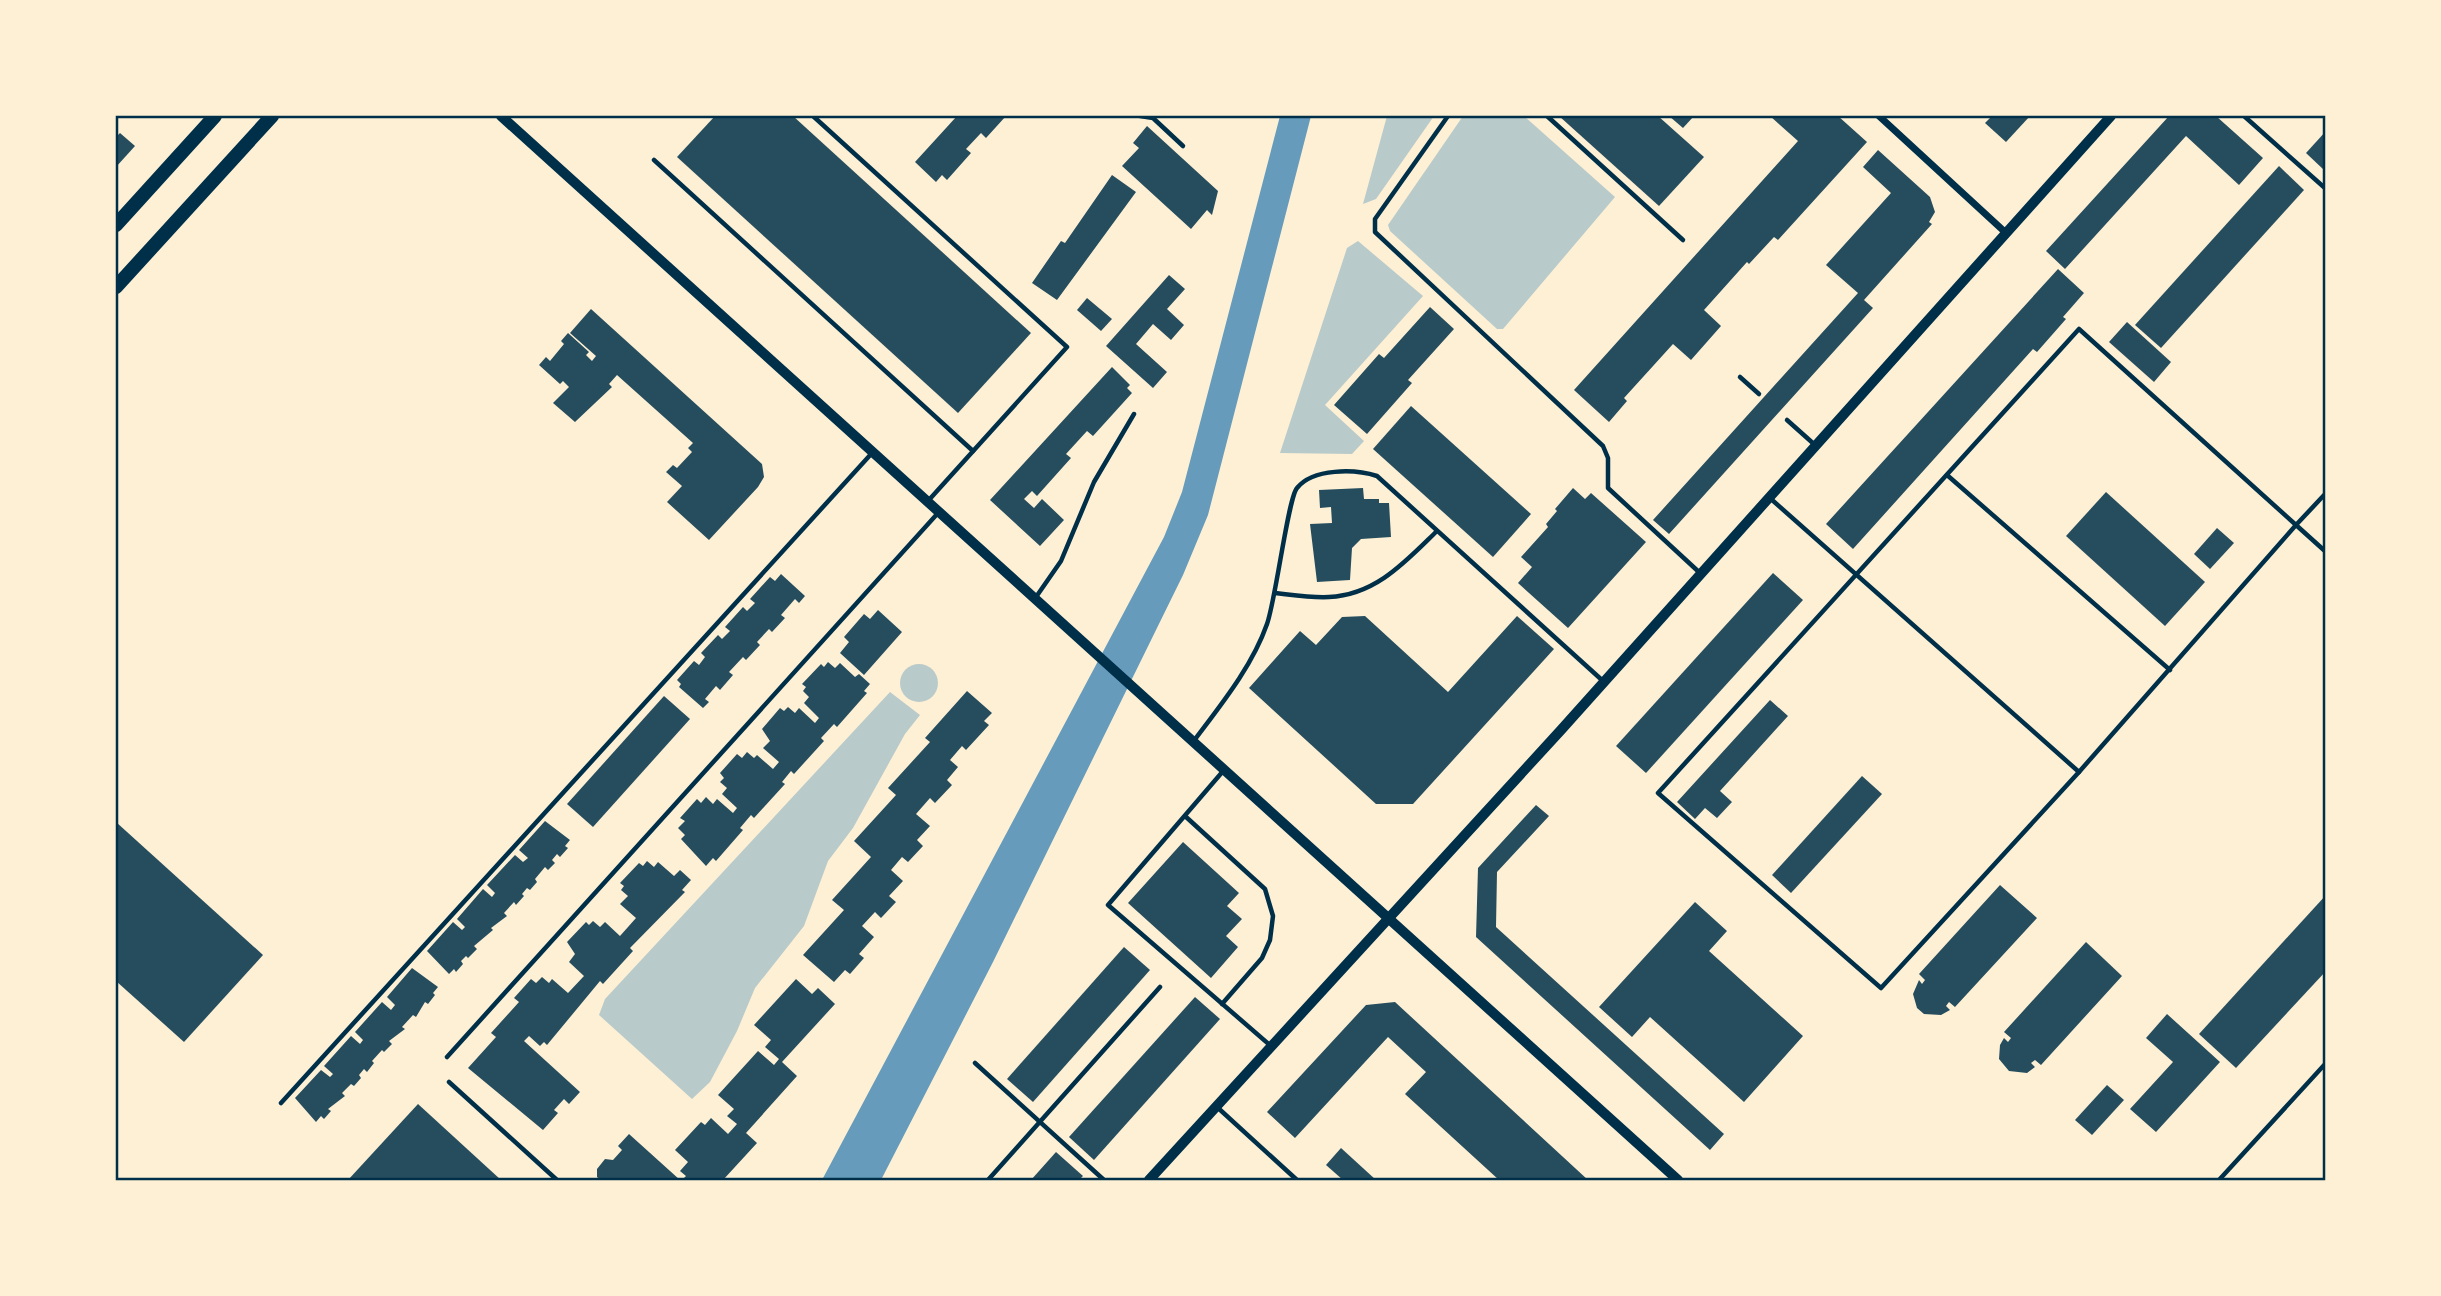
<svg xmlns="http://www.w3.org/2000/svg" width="2441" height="1296" viewBox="0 0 2441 1296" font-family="'Varela Round',sans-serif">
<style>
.green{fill:#b9caca}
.water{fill:#669bbc}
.building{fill:#264d5e}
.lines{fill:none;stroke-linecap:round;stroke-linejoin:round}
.service{stroke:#003049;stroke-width:4.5}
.minor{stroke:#003049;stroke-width:7}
.tertiary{stroke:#003049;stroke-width:10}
.primary{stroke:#003049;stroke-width:14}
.neatline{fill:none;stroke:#003049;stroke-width:2.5}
</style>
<rect width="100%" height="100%" fill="#fdf0d5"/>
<g class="green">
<path d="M1387 116H1434L1376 199 1363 204Z"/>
<path d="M1463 116H1524L1615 197 1503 329H1497L1390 231 1388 225Z"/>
<path d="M1358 241 1423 296 1325 405 1364 441 1352 454 1280 453 1347 248Z"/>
<circle cx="919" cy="683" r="19"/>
<path d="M890 692 920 715 905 734 853 828 828 861 804 926 755 988 737 1031 710 1082 692 1099 599 1015 605 999Z"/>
</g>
<path class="water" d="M1280 116H1311L1208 515 1183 575 993 962 881 1180H822L1164 537 1182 492Z"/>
<g class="building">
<path d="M715 116H793L1031 333 958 413 677 157Z"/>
<path d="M957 116H1006L986 138 981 133 966 149 971 153 947 180 942 175 936 182 915 162Z"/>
<path d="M1559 116H1658L1704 157 1659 206Z"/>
<path d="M1669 116H1694L1683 128Z"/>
<path d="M1770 116H1838L1867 142 1778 240 1774 237 1749 264 1747 262 1704 310 1721 326 1691 360 1673 344 1624 398 1627 401 1609 422 1574 390 1798 141Z"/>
<path d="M1992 116H2030L2006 142 1985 123Z"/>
<path d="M2169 116H2216L2263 158 2239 185 2186 136 2065 269 2046 251Z"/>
<path d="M1147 126 1218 191 1212 215 1207 210 1191 229 1122 166 1139 148 1133 143Z"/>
<path d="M2326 131V168L2324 170 2306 153Z"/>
<path d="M120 133 135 146 116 167V137Z"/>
<path d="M1878 150 1930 197 1935 212 1929 222 1932 224 1864 300 1873 308 1669 534 1653 520 1858 293 1826 265 1891 193 1863 167Z"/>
<path d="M2279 166 2304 190 2161 348 2135 325Z"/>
<path d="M1112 175 1136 192 1057 300 1032 283 1061 241 1065 243Z"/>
<path d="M2058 269 2084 293 2063 317 2066 319 2037 352 2033 349 1853 549 1826 524Z"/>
<path d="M1169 275 1185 289 1167 309 1184 325 1171 340 1153 324 1136 344 1167 372 1153 388 1106 346Z"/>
<path d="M1087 298 1112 319 1101 331 1077 310Z"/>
<path d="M1430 307 1454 329 1408 380 1412 383 1367 434 1334 405 1379 354 1384 358Z"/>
<path d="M591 309 762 464 764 477 758 487 709 540 667 502 682 486 666 472 673 465 677 468 692 452 688 448 693 443 617 375 609 384 612 387 575 422 553 403 569 387 563 381 560 384 539 365 546 357 550 361 564 344 561 341 568 333 589 352 586 355 592 361 596 356 570 333Z"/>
<path d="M2127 322 2171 362 2154 382 2109 342Z"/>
<path d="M1112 367 1130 385 1127 388 1132 393 1093 436 1087 431 1066 454 1071 458 1037 496 1032 491 1024 499 1034 508 1042 499 1064 520 1040 546 990 500Z"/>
<path d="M1411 406 1531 514 1493 557 1373 449Z"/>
<path d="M1363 488 1364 499H1379V503H1389L1391 537 1361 539 1352 548 1350 580 1317 582 1310 524 1332 523 1331 507 1320 508 1319 490Z"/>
<path d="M1573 488 1585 499 1591 493 1646 542 1568 628 1518 583 1532 567 1521 557 1548 527 1546 524 1557 511 1555 509Z"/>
<path d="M2106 492 2205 582 2165 626 2066 536Z"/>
<path d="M2217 528 2234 543 2210 569 2194 554Z"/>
<path d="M1773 573 1803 600 1646 773 1616 746Z"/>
<path d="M781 574 805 596 799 603 795 599 781 615 785 618 772 632 769 629 757 642 760 645 746 660 743 657 729 672 733 675 720 690 716 686 705 699 709 702 703 708 679 687 681 684 677 680 694 661 699 665 705 657 701 653 718 635 722 639 730 631 725 627 743 607 747 611 755 603 750 599 770 577 775 581Z"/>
<path d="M878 610 902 632 864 675 840 653 849 642 844 637 864 614 870 619Z"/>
<path d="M1365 616 1448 692 1517 616 1554 649 1413 804H1376L1249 688 1300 631 1316 645 1342 617Z"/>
<path d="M828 662 835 668 840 663 855 677 859 674 870 684 864 691 867 693 837 727 834 724 821 738 824 741 794 774 791 771 782 782 785 784 754 818 751 815 740 828 743 830 716 861 713 858 706 866 681 839 685 835 678 828 685 821 680 818 697 799 701 803 706 797 713 804 717 799 733 813 737 808 722 794 727 788 720 782 724 778 720 773 737 754 742 758 747 752 754 758 757 755 773 769 779 762 763 748 770 741 762 729 780 708 784 711 788 707 795 713 799 708 815 723 819 718 804 703 809 697 803 691 806 687 802 684 821 664 824 667Z"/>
<path d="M967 691 992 713 984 721 989 725 966 750 962 746 950 760 958 767 947 780 952 785 935 803 930 798 916 814 930 826 917 840 923 846 908 862 902 857 891 870 903 881 889 896 896 902 881 918 875 912 862 926 874 937 859 954 864 958 850 974 845 970 834 982 803 955 844 910 832 900 871 857 854 841 896 795 888 788 930 742 925 738Z"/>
<path d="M664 696 690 719 593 827 567 804Z"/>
<path d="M1770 700 1788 716 1720 791 1732 802 1717 818 1705 808 1695 819 1677 802Z"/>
<path d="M1862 776 1882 794 1791 893 1772 875Z"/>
<path d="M1536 805 1549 816 1497 872 1496 927 1724 1134 1710 1150 1476 937 1478 868Z"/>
<path d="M545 821 570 840 565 846 568 848 560 857 557 854 552 860 555 863 548 870 545 867 535 879 537 882 530 890 527 888 522 894 524 896 516 905 514 902 504 913 507 916 491 928 493 930 474 946 477 949 468 958 466 956 461 961 463 964 456 972 454 969 449 974 427 951 453 922 462 930 465 927 457 919 483 889 492 897 495 893 487 885 515 855 523 862 528 858 519 850Z"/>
<path d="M116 822 263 955 184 1042 116 981Z"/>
<path d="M1183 842 1239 893 1227 906 1242 919 1226 936 1238 947 1211 978 1128 903Z"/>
<path d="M647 861 654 867 658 862 674 876 680 870 691 880 682 890 685 892 630 948 633 951 603 984 600 981 547 1045 544 1042 540 1046 529 1036 524 1041 580 1092 569 1104 564 1099 554 1110 558 1113 543 1130 468 1068 496 1037 491 1033 519 1002 514 998 531 979 536 983 542 977 549 983 552 979 568 993 584 976 569 962 575 954 567 942 586 922 589 925 593 921 600 927 605 922 620 936 636 918 620 904 628 896 621 890 624 886 620 883 639 863 643 866Z"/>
<path d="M2000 885 2037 918 1955 1007 1949 1002 1946 1006 1950 1010 1941 1015 1924 1014 1917 1008 1913 994 1919 980 1922 984 1925 980 1919 974Z"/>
<path d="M2326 895V971L2236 1068 2199 1034Z"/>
<path d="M1695 902 1727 931 1709 951 1803 1036 1744 1102 1650 1017 1632 1037 1599 1007Z"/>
<path d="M2086 942 2122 976 2041 1065 2035 1060 2031 1063 2035 1067 2027 1073 2009 1071 1999 1059 2000 1045 2004 1038 2008 1042 2011 1038 2004 1032Z"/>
<path d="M1124 947 1150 970 1033 1102 1007 1079Z"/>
<path d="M412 968 438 987 433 993 435 995 428 1004 425 1002 416 1017 413 1015 402 1027 405 1029 389 1041 392 1044 384 1052 382 1050 372 1061 374 1063 367 1072 364 1069 359 1075 361 1078 354 1086 351 1084 342 1093 345 1096 328 1109 331 1111 324 1119 321 1116 316 1122 295 1098 321 1070 330 1077 333 1074 324 1066 351 1036 360 1044 363 1040 355 1032 382 1002 391 1010 395 1005 387 997Z"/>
<path d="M796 979 812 994 818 988 835 1004 782 1062 797 1076 746 1133 757 1143 723 1180H682L686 1176 680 1171 688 1162 675 1150 701 1122 705 1125 711 1118 728 1134 737 1124 727 1116 734 1109 718 1095 758 1051 774 1065 779 1059 765 1047 771 1040 754 1025Z"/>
<path d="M1195 997 1220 1019 1094 1160 1069 1137Z"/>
<path d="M1395 1002 1588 1180H1499L1405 1094 1426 1072 1388 1037 1295 1138 1267 1112 1366 1005Z"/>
<path d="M2167 1014 2220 1062 2156 1132 2130 1109 2173 1062 2146 1038Z"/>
<path d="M2107 1085 2124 1100 2092 1135 2075 1120Z"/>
<path d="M418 1104 501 1180H348Z"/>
<path d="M629 1134 680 1180H601L597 1177V1169L605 1159 613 1160 622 1150 618 1146Z"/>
<path d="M1341 1148 1376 1180H1343L1326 1165Z"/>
<path d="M1056 1152 1083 1176 1079 1180H1031Z"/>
</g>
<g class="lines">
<g class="service">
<path d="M813 116 1067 347 928 501"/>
<path d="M1140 116 1153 118 1183 146"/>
<path d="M1448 116 1375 219V232L1603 446 1608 458V488L1700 573"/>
<path d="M1547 116 1683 240"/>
<path d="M2244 116 2326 189"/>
<path d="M654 160 973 451"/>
<path d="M1740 377 1759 394"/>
<path d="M1787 420 1815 445"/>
<path d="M1947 475 2170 670"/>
<path d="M2326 493 2296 525 2079 772 1881 988 1658 793 2079 329 2296 525 2326 552"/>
<path d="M1771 499 2079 772"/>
<path d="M1275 593C1293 595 1312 598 1329 597 1376 595 1406 561 1437 531"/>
<path d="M1036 597 1061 561 1094 482 1134 414"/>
<path d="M1193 742C1220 706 1252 667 1267 624 1276 599 1288 498 1297 488 1313 468 1355 469 1377 476L1603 681"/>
<path d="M1224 770 1108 905 1271 1046"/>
<path d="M1185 816 1265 889 1273 916 1270 940 1262 958 1222 1004"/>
<path d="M447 1057 938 513"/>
<path d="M975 1063 1104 1180"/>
<path d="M449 1082 557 1180"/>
<path d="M281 1103 872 453"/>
<path d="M1217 1107 1297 1180"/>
<path d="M988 1180 1160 987"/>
<path d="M2219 1180 2326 1063"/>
</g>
<path class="minor" d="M1879 116 2006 233"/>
<g class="tertiary">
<path d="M501 116 1678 1180"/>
<path d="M1149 1180 1561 730 2111 116"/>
</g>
<g class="primary">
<path d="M116 225 215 116"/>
<path d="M116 287 272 116"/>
</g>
</g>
<rect width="2441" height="1296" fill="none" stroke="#fdf0d5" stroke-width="234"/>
<rect x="117" y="117" width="2207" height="1062" class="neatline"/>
</svg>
